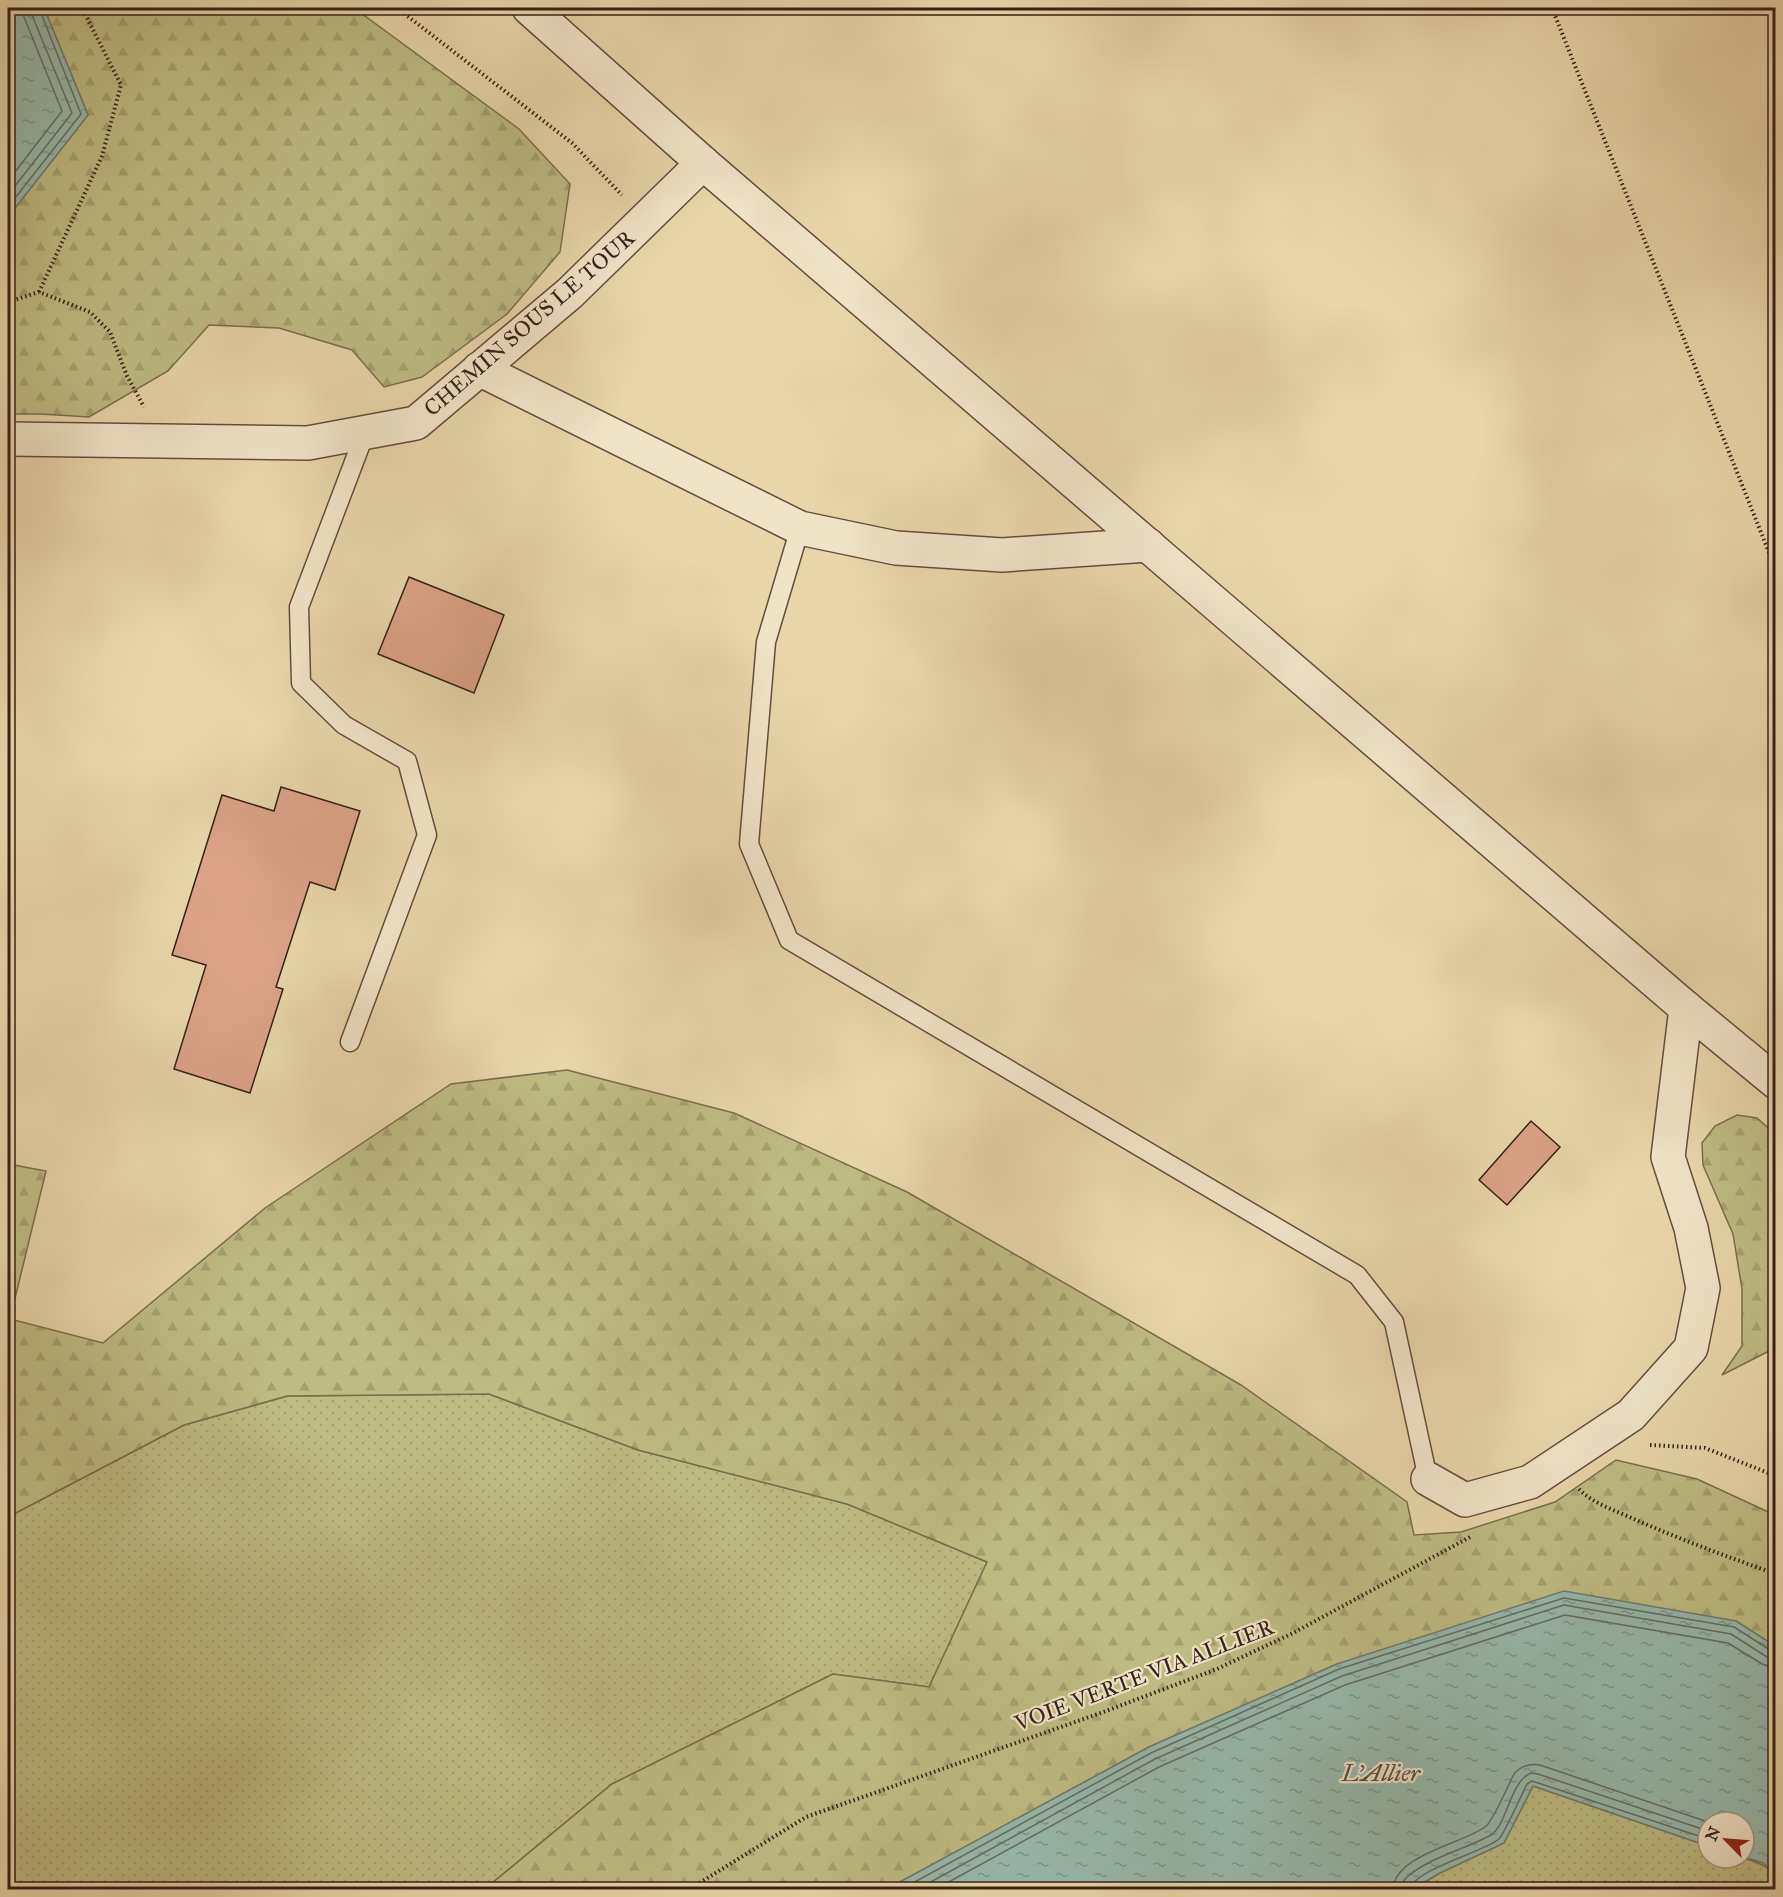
<svg xmlns="http://www.w3.org/2000/svg" width="1783" height="1897" viewBox="0 0 1783 1897" font-family="'IM FELL Great Primer',serif">
<style>
.grass{fill:url(#grass-dots);stroke:#7a6e4d;stroke-width:1.5}
.forest{fill:url(#forest-firs);stroke:#7a6e4d;stroke-width:1.5}
.water{fill:url(#water-ripples);stroke:#707c71;stroke-width:1.5}
.lines{fill:none;stroke-linecap:round;stroke-linejoin:round}
.shore{stroke:#666c62;stroke-width:1.5}
.building{fill:#dca387;stroke:#362017;stroke-width:1.5}
.service-casing{stroke:#624e3c;stroke-width:21}
.minor-casing{stroke:#624e3c;stroke-width:36}
.tertiary-casing{stroke:#624e3c;stroke-width:36}
.path{stroke:#362017;stroke-width:4;stroke-dasharray:1.5 3;stroke-linecap:butt}
.service{stroke:#f0e4c7;stroke-width:18}
.minor{stroke:#f0e4c7;stroke-width:33}
.tertiary{stroke:#f0e4c7;stroke-width:33}
.labels{text-anchor:middle;dominant-baseline:central;stroke-width:4.5;stroke-linejoin:round;paint-order:stroke}
.street-label{font-size:22px;fill:#362017;stroke:#f0e4c7}
.water-label{font-size:24px;font-style:italic;fill:#534e44;stroke:#f0e4c7}
</style>
<defs>
<pattern id="grass-dots" width="8" height="8" patternUnits="userSpaceOnUse" patternTransform="scale(1.5)"><rect width="8" height="8" fill="#bebc83"/><path d="M2 2h.1M6 6h.1" fill="none" stroke="#a4a170" stroke-width="1.8" stroke-linecap="round"/></pattern>
<pattern id="forest-firs" width="22" height="20" patternUnits="userSpaceOnUse" patternTransform="scale(1.5)"><rect width="22" height="20" fill="#bebc83"/><path d="M5 1l3.5 6h-7zM16 11l3.5 6h-7z" fill="#a4a170"/></pattern>
<pattern id="water-ripples" width="26" height="14" patternUnits="userSpaceOnUse" patternTransform="scale(1.5)"><rect width="26" height="14" fill="#97b9ad"/><path d="M2 4q2-2 4 0t4 0M15 11q2-2 4 0t4 0" fill="none" stroke="#7c968c"/></pattern>
</defs>
<rect width="100%" height="100%" fill="#e8d6a9"/>
<filter id="stains"><feTurbulence type="fractalNoise" baseFrequency=".00333" numOctaves="4"/><feColorMatrix values="0 0 0 0 .2 0 0 0 0 .09 0 0 0 0 .02 0 0 0 .5 -.17"/></filter>
<radialGradient id="worn" r=".72"><stop offset=".6" stop-color="#630" stop-opacity="0"/><stop offset="1" stop-color="#630" stop-opacity=".3"/></radialGradient>
<g class="grass">
<path d="M489 1394 638 1450 847 1504 987 1562 929 1687 833 1674 612 1784 485 1889 8 1890V1517L184 1425 288 1396Z"/>
<path d="M1533 1786 1708 1846V1858C1736 1858 1752 1855 1776 1874L1775 1890H1412L1440 1873 1504 1843Z"/>
</g>
<g class="forest">
<path d="M44 8H354L519 129 570 184 560 252 507 314 422 377 384 387 352 350 279 328 209 325 168 371 89 417 41 414H8V217L88 115Z"/>
<path d="M567 1070 734 1113 907 1192 1241 1385 1407 1502 1414 1535 1461 1532 1555 1502 1616 1460 1697 1479 1775 1515V1646L1736 1621 1337 1664 1149 1747 887 1889H485L612 1784 833 1674 929 1687 987 1562 847 1504 638 1450 489 1394 287 1396 184 1425 8 1517V1164L46 1171 10 1319 103 1343 265 1208 451 1084Z"/>
<path d="M1737 1115 1757 1118 1775 1134V1348L1722 1375 1742 1346V1289L1733 1234 1703 1165 1702 1143 1715 1126Z"/>
</g>
<g class="water">
<path d="M8 8H44L88 115 8 217Z"/>
<path d="M1564 1591 1736 1621 1775 1646V1874L1763 1863 1744 1857V1822H1708V1846L1533 1786 1504 1843 1440 1873 1412 1889H887L1149 1747 1337 1664Z"/>
</g>
<g class="lines">
<g class="shore">
<path d="M8 181 62 111 24 17 22 8"/>
<path d="M8 195 72 113 32 15 31 8"/>
<path d="M8 207 81 114 39 8"/>
<path d="M900 1890 1151 1753 1339 1669 1564 1598 1734 1627 1770 1650 1776 1651"/>
<path d="M916 1890 1155 1759 1342 1676 1564 1605 1731 1634 1767 1657 1776 1659"/>
<path d="M934 1890 1159 1767 1345 1685 1565 1615 1728 1643 1762 1664 1776 1668"/>
<path d="M1393 1890C1394 1855 1462 1844 1485 1827 1493 1822 1508 1785 1514 1774 1521 1766 1529 1763 1540 1765L1708 1822"/>
<path d="M1402 1890C1403 1884 1403 1880 1407 1877 1428 1858 1466 1849 1491 1835 1507 1825 1510 1781 1531 1773L1538 1774 1708 1831"/>
<path d="M1410 1890C1412 1870 1484 1852 1499 1839 1504 1834 1522 1794 1527 1784L1532 1781 1708 1839"/>
</g>
</g>
<g class="building">
<path d="M409 577 504 615 474 693 378 654Z"/>
<path d="M281 787 360 811 335 890 310 882 276 987 283 989 250 1093 174 1069 206 965 172 955 222 795 274 811Z"/>
<path d="M1531 1121 1560 1147 1507 1205 1479 1180Z"/>
</g>
<g class="lines">
<g class="service-casing">
<g id="service">
<path d="M800 528 766 642 749 844 789 940 1357 1275 1394 1322 1428 1479"/>
<path d="M350 1042 427 835 407 761 344 725 301 683 299 607 365 433"/>
</g>
</g>
<g class="minor-casing">
<g id="minor">
<path d="M479 369 800 528 896 548 1002 555 1148 545"/>
<path d="M8 439 308 443 416 423 570 293 703 163"/>
<path d="M1428 1479 1465 1500 1530 1482 1631 1415 1691 1348 1703 1288 1691 1228 1668 1157 1686 1008"/>
</g>
</g>
<g class="tertiary-casing">
<path id="tertiary" d="M529 8 703 163 1686 1008 1776 1082"/>
</g>
<g class="path">
<path d="M397 8 572 143 622 195"/>
<path d="M1552 8 1776 570"/>
<path d="M39 292 102 156 121 85 82 8"/>
<path d="M8 302 39 292 90 312 110 332 127 376 144 407"/>
<path d="M1650 1445 1705 1448 1776 1476"/>
<path d="M1579 1489C1593 1504 1617 1511 1636 1520 1682 1540 1728 1557 1776 1574"/>
<path d="M688 1890 806 1817 1106 1711 1217 1669 1293 1633 1472 1536"/>
</g>
<use href="#service" class="service"/>
<use href="#minor" class="minor"/>
<use href="#tertiary" class="tertiary"/>
</g>
<g class="labels">
<g class="street-label">
<text transform="translate(529 323) rotate(-41)">CHEMIN SOUS LE TOUR</text>
<text transform="translate(1144 1675) rotate(-21)">VOIE VERTE VIA ALLIER</text>
</g>
<g class="water-label">
<text x="1381" y="1773">L'Allier</text>
</g>
</g>
<rect width="1783" height="1897" fill="none" stroke="#e8d6a9" stroke-width="30"/>
<rect x="9" y="9" width="1765" height="1879" fill="none" stroke="#362017" stroke-width="3"/>
<rect x="15" y="15" width="1753" height="1867" fill="none" stroke="#362017" stroke-width="1.5"/>
<g transform="translate(1726 1840) rotate(295)"><circle r="28" fill="#f0e4c7" stroke="#a69681" stroke-width="1.5"/>
<path d="M0-4.5L10 22L0 15L-10 22Z" fill="#8f2418"/>
<text y="-9" font-size="16" font-weight="bold" text-anchor="middle" fill="#362017">N</text>
</g>
<rect width="100%" height="100%" filter="url(#stains)"/>
<rect width="100%" height="100%" fill="url(#worn)"/>
</svg>
